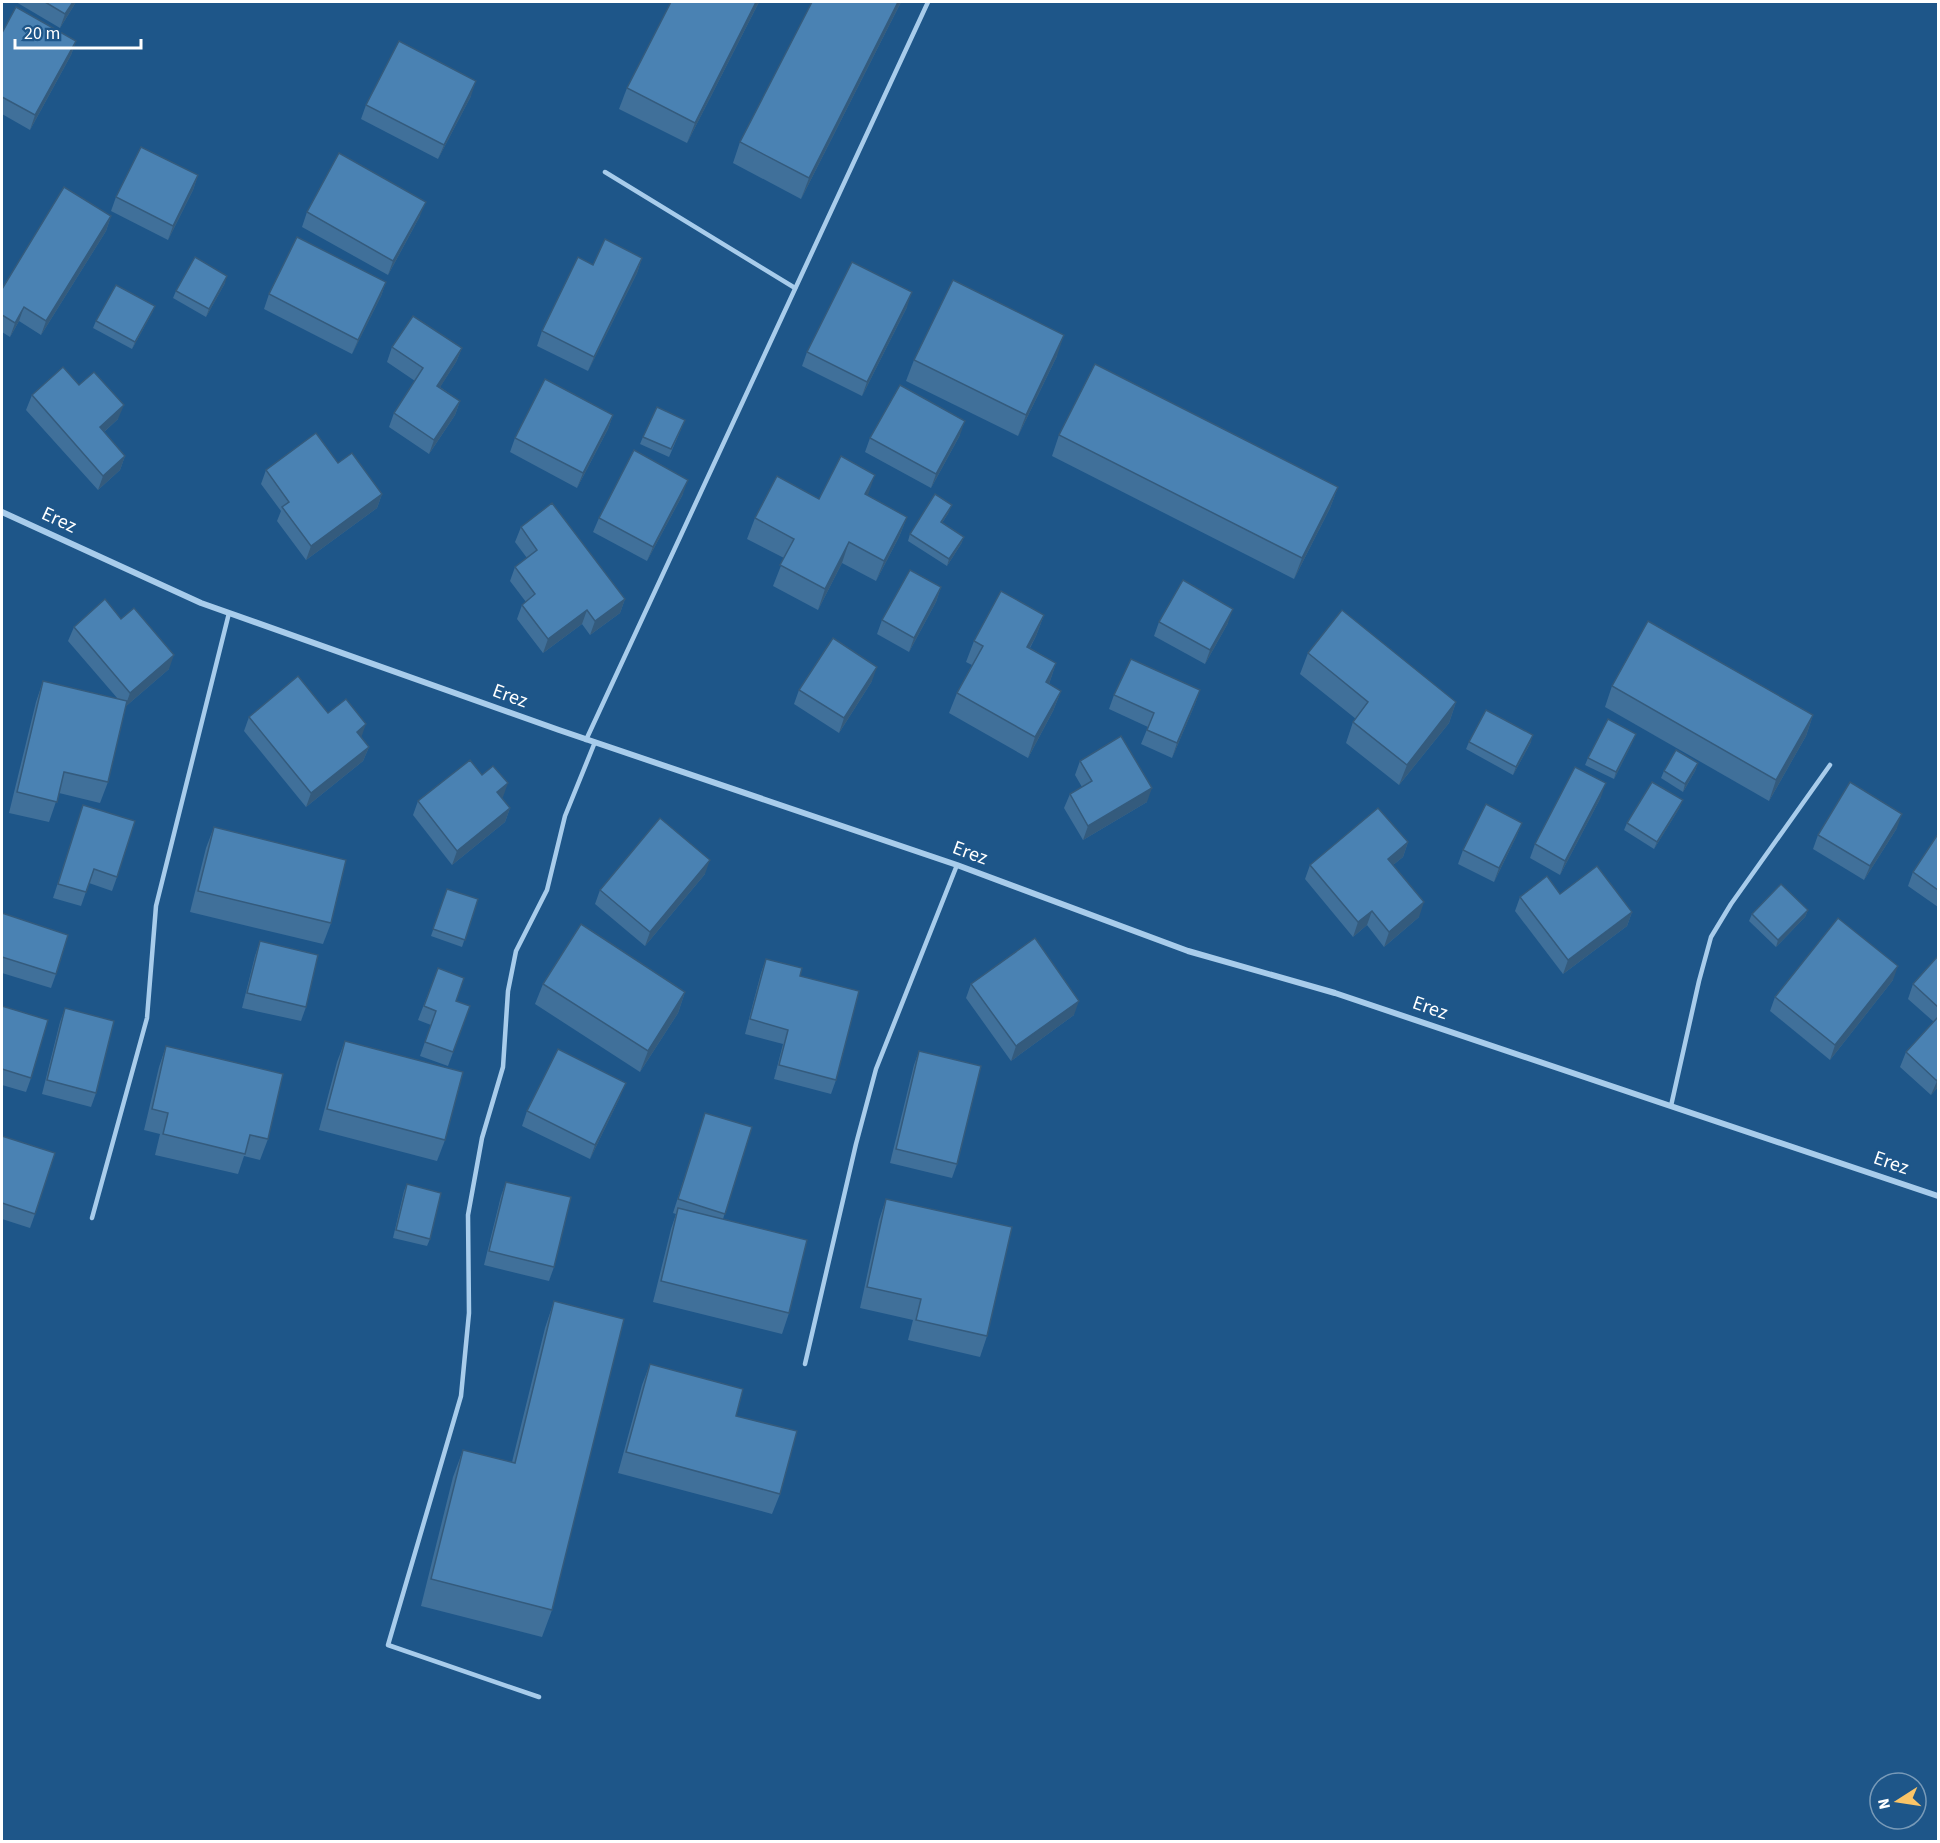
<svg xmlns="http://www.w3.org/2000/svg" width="1940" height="1843" viewBox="0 0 1940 1843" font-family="'Source Sans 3',sans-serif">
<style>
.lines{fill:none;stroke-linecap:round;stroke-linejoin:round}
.service{stroke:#a8cceb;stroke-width:4.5}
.minor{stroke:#a8cceb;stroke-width:6}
.wall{fill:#40709a}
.shaded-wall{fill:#345b7d}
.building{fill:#4a82b3;stroke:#345b7d;stroke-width:1.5}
.labels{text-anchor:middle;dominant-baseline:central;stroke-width:4.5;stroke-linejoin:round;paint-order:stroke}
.street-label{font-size:20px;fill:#fff;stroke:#1e5689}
</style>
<rect width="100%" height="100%" fill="#1e5689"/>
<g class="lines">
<g class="service">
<path d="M605 172 795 288"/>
<path d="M586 740 928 2"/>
<path d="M1671 1106 1699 981 1711 937 1731 904 1830 765"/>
<path d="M92 1218 147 1018 156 906 229 613"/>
<path d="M805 1364 856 1144 876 1069 957 865"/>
<path d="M539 1697 388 1645 461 1396 469 1313 468 1215 482 1138 503 1067 508 991 516 951 547 890 565 816 595 742"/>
</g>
<path class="minor" d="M2 512 201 603 559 730 957 865 1188 951 1335 993 1938 1196"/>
</g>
<g class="wall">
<path d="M16 2H76L60 28Z"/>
<path d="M671 2H759L687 143 619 109 627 88Z"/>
<path d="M812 2H901L801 199 733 163 740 142Z"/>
<path d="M2 33 76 41 71 55 30 130 2 114Z"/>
<path d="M471 96 438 159 361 119 366 105Z"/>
<path d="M198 175 193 190 168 240 111 211 116 197Z"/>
<path d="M307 212 420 216 388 275 302 227Z"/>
<path d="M111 216 106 231 41 335 19 321 10 337 2 332V289Z"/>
<path d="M642 258 637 273 588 371 537 346 542 331Z"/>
<path d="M386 282 381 296 352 354 264 309 269 294Z"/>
<path d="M225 283 206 317 173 298 176 291Z"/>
<path d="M155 306 152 313 132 349 93 328 96 321Z"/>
<path d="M907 307 862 396 802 366 807 352Z"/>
<path d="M392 347 462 348 456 362 440 387 460 401 455 415 429 454 389 427 394 413 415 381 387 362Z"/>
<path d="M1057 356 1018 436 906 381 914 360Z"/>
<path d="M79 385 118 419 104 432 125 456 120 470 98 490 26 410 32 395Z"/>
<path d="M613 415 608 429 577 488 510 452 515 438Z"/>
<path d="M682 427 669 457 640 444 643 437Z"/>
<path d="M960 435 931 488 865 452 870 438Z"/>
<path d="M1059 435 1338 487 1330 508 1294 579 1052 456Z"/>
<path d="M338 463 382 494 377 508 306 560 277 521 281 511 261 484 266 470Z"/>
<path d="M683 494 647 561 593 532 599 518Z"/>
<path d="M867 496 907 517 899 537 876 581 842 563 818 610 773 586 784 558 747 539 755 518 819 499Z"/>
<path d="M949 512 942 523 964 537 961 544 947 566 908 541 910 534Z"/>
<path d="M521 527 625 599 620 613 590 635 582 624 543 653 517 619 522 605 526 602 510 581 515 567 527 558 515 542Z"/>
<path d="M941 587 936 602 909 652 877 634 882 620Z"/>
<path d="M1044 615 1036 636 1030 648 1056 663 1049 684 1061 691 1053 711 1028 758 949 713 957 693 972 665 966 662 974 641Z"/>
<path d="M121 619 169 669 125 707 108 782 100 803 59 793 49 822 9 813 36 702 43 681 118 699 68 641 74 627Z"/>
<path d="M1159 622 1228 623 1205 664 1154 636Z"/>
<path d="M1308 653 1456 702 1449 723 1399 785 1346 743 1353 722 1356 719 1300 674Z"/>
<path d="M872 681 839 733 794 704 799 690Z"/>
<path d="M1612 686 1813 715 1806 736 1769 801 1605 707Z"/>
<path d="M1200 690 1195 704 1172 758 1141 744 1148 727 1109 709 1114 695Z"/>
<path d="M328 713 361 737 369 747 363 761 306 807 244 731 249 717Z"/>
<path d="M1633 741 1614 779 1585 765 1588 758Z"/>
<path d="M1469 742H1531L1513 775 1466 749Z"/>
<path d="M1080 761 1147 802 1083 840 1064 808 1070 794 1082 787 1075 775Z"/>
<path d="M1698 763 1695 771 1683 792 1661 778 1664 771Z"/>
<path d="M482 775 502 798 510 808 505 822 452 865 413 815 418 801Z"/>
<path d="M1601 797 1560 875 1530 858 1535 844Z"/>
<path d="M83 805 117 877 112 891 89 883 81 906 53 898Z"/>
<path d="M1680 807 1654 849 1624 830 1627 823Z"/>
<path d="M1522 823 1516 837 1494 882 1458 864 1463 850Z"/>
<path d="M214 827 331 923 323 944 190 912 206 848Z"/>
<path d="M1897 828 1864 880 1813 849 1818 835Z"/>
<path d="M1938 834V907L1908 886 1913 872Z"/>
<path d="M1408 842 1403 857 1393 865 1419 917 1384 947 1367 925 1353 937 1305 879 1310 865Z"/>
<path d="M705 874 645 946 595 904 600 890Z"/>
<path d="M447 889 478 899 462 947 431 936Z"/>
<path d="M1560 894 1632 912 1627 926 1563 974 1515 911 1520 897Z"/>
<path d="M1808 910 1805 917 1776 947 1749 921 1752 914Z"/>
<path d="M2 913 56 974 51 988 2 973Z"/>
<path d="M260 941 306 1007 301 1021 242 1008 255 956Z"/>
<path d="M1938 956V1087L1931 1095 1900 1067 1906 1052 1934 1022 1908 999 1913 984Z"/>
<path d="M766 959 800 976 836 1080 831 1094 774 1079 783 1044 745 1034 761 973Z"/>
<path d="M438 968 456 1001 470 1006 448 1066 420 1056 431 1025 418 1020Z"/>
<path d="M1893 980 1830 1060 1770 1011 1775 997Z"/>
<path d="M543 984 685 992 678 1013 640 1072 535 1004Z"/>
<path d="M971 984 1074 1015 1011 1061 966 998Z"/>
<path d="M2 1006 31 1078 26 1092 2 1085Z"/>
<path d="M65 1008 96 1093 91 1107 42 1094 60 1022Z"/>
<path d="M345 1041 445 1140 437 1161 319 1130 337 1062Z"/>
<path d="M166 1046 268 1139 260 1160 244 1156 238 1174 155 1155 160 1134 144 1130 159 1067Z"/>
<path d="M919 1051 957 1164 952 1178 890 1163 914 1065Z"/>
<path d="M620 1097 590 1159 522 1126 527 1111Z"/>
<path d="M705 1113 752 1127 723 1219 789 1313 782 1334 653 1302 671 1229 676 1214 673 1213Z"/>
<path d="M2 1136 35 1214 30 1228 2 1219Z"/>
<path d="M506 1182 554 1267 549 1281 484 1265 501 1196Z"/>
<path d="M407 1184 430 1239 427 1246 393 1238 404 1191Z"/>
<path d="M886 1199 987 1336 980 1357 908 1340 913 1320 860 1308 879 1220Z"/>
<path d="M554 1301 552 1610 542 1637 421 1606 453 1477 463 1450 512 1462 545 1328Z"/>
<path d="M650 1364 736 1416 780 1494 772 1514 618 1473 642 1385Z"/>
</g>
<g class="shaded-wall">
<path d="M73 2H76L60 28 65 14Z"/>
<path d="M756 2H759L687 143 695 123Z"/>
<path d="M898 2H901L801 199 809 178Z"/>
<path d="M76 41 71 55 30 130 35 115Z"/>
<path d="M476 81 471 96 438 159 444 145Z"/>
<path d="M198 175 193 190 168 240 173 226Z"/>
<path d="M426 202 420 216 388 275 393 261Z"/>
<path d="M111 216 106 231 41 335 46 321Z"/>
<path d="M642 258 637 273 588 371 594 357Z"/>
<path d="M227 276 225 283 206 317 209 309Z"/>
<path d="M386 282 381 296 352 354 358 340Z"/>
<path d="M912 292 907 307 862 396 867 382Z"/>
<path d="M155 306 152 313 132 349 135 342Z"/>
<path d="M24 307 19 321 10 337 15 323Z"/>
<path d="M1064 335 1057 356 1018 436 1026 415Z"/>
<path d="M462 348 456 362 432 400 437 386Z"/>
<path d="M460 401 455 415 429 454 434 440Z"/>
<path d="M124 405 118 419 94 441 100 427Z"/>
<path d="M613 415 608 429 577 488 583 473Z"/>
<path d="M965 421 960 435 931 488 936 474Z"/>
<path d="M125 456 120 470 98 490 103 476Z"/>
<path d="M875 475 868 495 857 515 865 494Z"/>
<path d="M688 480 683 494 647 561 653 547Z"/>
<path d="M1338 487 1330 508 1294 579 1302 558Z"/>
<path d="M382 494 377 508 306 560 311 546Z"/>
<path d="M952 505 949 512 938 529 941 522Z"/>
<path d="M907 517 899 537 876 581 884 561Z"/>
<path d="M964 537 961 544 947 566 949 559Z"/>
<path d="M849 542 842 563 818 610 825 589Z"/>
<path d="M941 587 936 602 909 652 914 638Z"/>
<path d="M625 599 620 613 590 635 595 621Z"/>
<path d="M1233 609 1228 623 1205 664 1210 650Z"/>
<path d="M587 610 582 624 543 653 548 639Z"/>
<path d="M1044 615 1036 636 1019 667 1027 647Z"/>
<path d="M174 655 169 669 125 707 130 693Z"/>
<path d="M1056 663 1049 684 1046 682Z"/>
<path d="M877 667 872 681 839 733 844 718Z"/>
<path d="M1200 690 1195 704 1172 758 1177 743Z"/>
<path d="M1061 691 1053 711 1028 758 1035 737Z"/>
<path d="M1456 702 1449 723 1399 785 1407 765Z"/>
<path d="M1813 715 1806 736 1769 801 1776 780Z"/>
<path d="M366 724 361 738 357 732Z"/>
<path d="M1636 734 1633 741 1614 779 1616 772Z"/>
<path d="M1533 735 1531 742 1513 775 1516 767Z"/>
<path d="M369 747 363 761 306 807 311 793Z"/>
<path d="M1698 763 1695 771 1683 792 1685 784Z"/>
<path d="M508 783 503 797 492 806 497 792Z"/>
<path d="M1606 783 1601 797 1560 875 1565 861Z"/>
<path d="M1152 788 1147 802 1083 840 1088 826Z"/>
<path d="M1683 800 1680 807 1654 849 1657 842Z"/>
<path d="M510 808 505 822 452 865 457 851Z"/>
<path d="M1902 814 1897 828 1864 880 1870 866Z"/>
<path d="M1522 823 1516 837 1494 882 1499 868Z"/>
<path d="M1408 842 1403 857 1383 873 1388 859Z"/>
<path d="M710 860 705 874 645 946 650 932Z"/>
<path d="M1424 902 1419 917 1384 947 1389 932Z"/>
<path d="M1808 910 1805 917 1776 947 1778 940Z"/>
<path d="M1372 911 1367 925 1353 937 1358 922Z"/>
<path d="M1632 912 1627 926 1563 974 1568 960Z"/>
<path d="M1898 966 1893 980 1830 1060 1835 1045Z"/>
<path d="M685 992 678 1013 640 1072 648 1051Z"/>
<path d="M1079 1001 1074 1015 1011 1061 1016 1046Z"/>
<path d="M1938 1078V1087L1931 1095 1937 1081Z"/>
<path d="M626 1083 620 1097 590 1159 595 1145Z"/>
</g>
<g class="building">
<path d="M45 2H73L65 14Z"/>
<path d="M671 2H756L695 123 627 88Z"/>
<path d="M812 2H898L809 178 740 142Z"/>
<path d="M16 7 76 41 35 115 2 97V33Z"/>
<path d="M399 41 476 81 444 145 366 105Z"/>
<path d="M141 147 198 175 173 226 116 197Z"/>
<path d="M339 153 426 202 393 261 307 212Z"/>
<path d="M64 187 111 216 46 321 24 307 15 323 2 315V289Z"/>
<path d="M297 237 386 282 358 340 269 294Z"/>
<path d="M605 239 642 258 594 357 542 331 578 257 593 265Z"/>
<path d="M195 257 227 276 209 309 176 291Z"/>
<path d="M852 262 912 292 867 382 807 352Z"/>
<path d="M953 280 1064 335 1026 415 914 360Z"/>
<path d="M116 285 155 306 135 342 96 321Z"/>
<path d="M413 316 462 348 437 386 460 401 434 440 394 413 423 368 392 347Z"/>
<path d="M1095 364 1338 487 1302 558 1059 435Z"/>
<path d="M63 367 79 385 94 372 124 405 100 427 125 456 103 476 32 395Z"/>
<path d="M545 379 613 415 583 473 515 438Z"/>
<path d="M900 385 965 421 936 474 870 438Z"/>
<path d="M657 407 685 420 671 449 643 437Z"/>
<path d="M316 433 338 463 352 453 382 494 311 546 282 507 289 502 266 470Z"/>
<path d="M634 450 688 480 653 547 599 518Z"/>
<path d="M841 456 875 475 865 494 907 517 884 561 849 542 825 589 780 565 794 539 755 518 777 476 819 499Z"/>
<path d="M935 494 952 505 941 522 964 537 949 559 910 534Z"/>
<path d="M552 503 625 599 595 621 587 610 548 639 522 605 535 594 515 567 537 550 521 527Z"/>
<path d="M910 570 941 587 914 638 882 620Z"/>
<path d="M1183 580 1233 609 1210 650 1159 622Z"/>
<path d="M1001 591 1044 615 1027 647 1056 663 1046 682 1061 691 1035 737 957 693 983 646 974 641Z"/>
<path d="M105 599 121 619 134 608 174 655 130 693 74 627Z"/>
<path d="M1342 610 1456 702 1407 765 1353 722 1368 702 1308 653Z"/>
<path d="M1648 621 1813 715 1776 780 1612 686Z"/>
<path d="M833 638 877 667 844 718 799 690Z"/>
<path d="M1131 659 1200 690 1177 743 1147 730 1154 713 1114 695Z"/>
<path d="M298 676 328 713 346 699 366 724 357 732 369 747 311 793 249 717Z"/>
<path d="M43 681 127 701 108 782 64 772 57 802 17 792Z"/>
<path d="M1486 710 1533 735 1516 767 1469 742Z"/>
<path d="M1608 719 1636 734 1616 772 1588 758Z"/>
<path d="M1121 736 1152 788 1088 826 1070 794 1092 781 1080 761Z"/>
<path d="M1676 750 1698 763 1685 784 1664 771Z"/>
<path d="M470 760 482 775 493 766 508 783 497 792 510 808 457 851 418 801Z"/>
<path d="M1575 767 1606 783 1565 861 1535 844Z"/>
<path d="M1652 782 1683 800 1657 842 1627 823Z"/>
<path d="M1850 782 1902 814 1870 866 1818 835Z"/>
<path d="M1486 804 1522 823 1499 868 1463 850Z"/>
<path d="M83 805 135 821 117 877 94 869 86 892 58 884Z"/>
<path d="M1378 808 1408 842 1388 859 1424 902 1389 932 1372 911 1358 922 1310 865Z"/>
<path d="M660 818 710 860 650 932 600 890Z"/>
<path d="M214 827 346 860 331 923 198 891Z"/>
<path d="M1938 834V890L1913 872Z"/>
<path d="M1597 866 1632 912 1568 960 1520 897 1547 876 1560 894Z"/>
<path d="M1781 884 1808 910 1778 940 1752 914Z"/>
<path d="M447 889 478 899 465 940 433 929Z"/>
<path d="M2 913 68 935 56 974 2 957Z"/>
<path d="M1838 918 1898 966 1835 1045 1775 997Z"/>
<path d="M581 924 685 992 648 1051 543 984Z"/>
<path d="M1035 938 1079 1001 1016 1046 971 984Z"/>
<path d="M260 941 318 955 306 1007 247 993Z"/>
<path d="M1938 956V1007L1913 984Z"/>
<path d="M766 959 802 968 800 976 859 991 836 1080 779 1065 788 1030 750 1019Z"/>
<path d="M438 968 464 978 456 1001 470 1006 453 1052 425 1042 436 1011 424 1006Z"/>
<path d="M2 1006 48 1020 31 1078 2 1069Z"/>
<path d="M65 1008 114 1021 96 1093 47 1080Z"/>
<path d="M1938 1017V1078L1937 1081 1906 1052Z"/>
<path d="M345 1041 463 1072 445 1140 327 1109Z"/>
<path d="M166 1046 283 1074 268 1139 250 1135 245 1154 163 1134 168 1113 152 1109Z"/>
<path d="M558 1049 626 1083 595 1145 527 1111Z"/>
<path d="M919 1051 981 1066 957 1164 896 1149Z"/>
<path d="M705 1113 752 1127 725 1214 678 1199Z"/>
<path d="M2 1136 55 1153 35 1214 2 1203Z"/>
<path d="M506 1182 571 1197 554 1267 489 1251Z"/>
<path d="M407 1184 441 1193 430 1239 396 1230Z"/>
<path d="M886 1199 1012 1227 987 1336 916 1320 921 1299 867 1287Z"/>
<path d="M678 1208 807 1240 789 1313 661 1281Z"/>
<path d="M554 1301 624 1319 552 1610 431 1579 463 1450 515 1463Z"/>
<path d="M650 1364 743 1389 736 1416 797 1431 780 1494 626 1452Z"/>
</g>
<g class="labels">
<g class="street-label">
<text transform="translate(59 520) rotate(25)">Erez</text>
<text transform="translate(510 696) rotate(20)">Erez</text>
<text transform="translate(970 853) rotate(20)">Erez</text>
<text transform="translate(1430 1008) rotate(19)">Erez</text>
<text transform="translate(1891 1163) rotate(19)">Erez</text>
</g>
</g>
<rect width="1940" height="1843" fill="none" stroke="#ffffff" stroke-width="6"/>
<g transform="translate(1898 1801) rotate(258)"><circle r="28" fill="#1e5689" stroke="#789ab8" stroke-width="1.5"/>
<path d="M0-4.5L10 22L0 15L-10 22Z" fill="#fac467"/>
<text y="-9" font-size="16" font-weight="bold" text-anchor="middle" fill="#ffffff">N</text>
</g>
<path d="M15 39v9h126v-9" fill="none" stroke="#ffffff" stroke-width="3"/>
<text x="24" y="39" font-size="18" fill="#ffffff" stroke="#1e5689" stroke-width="4.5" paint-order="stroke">20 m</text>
</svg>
